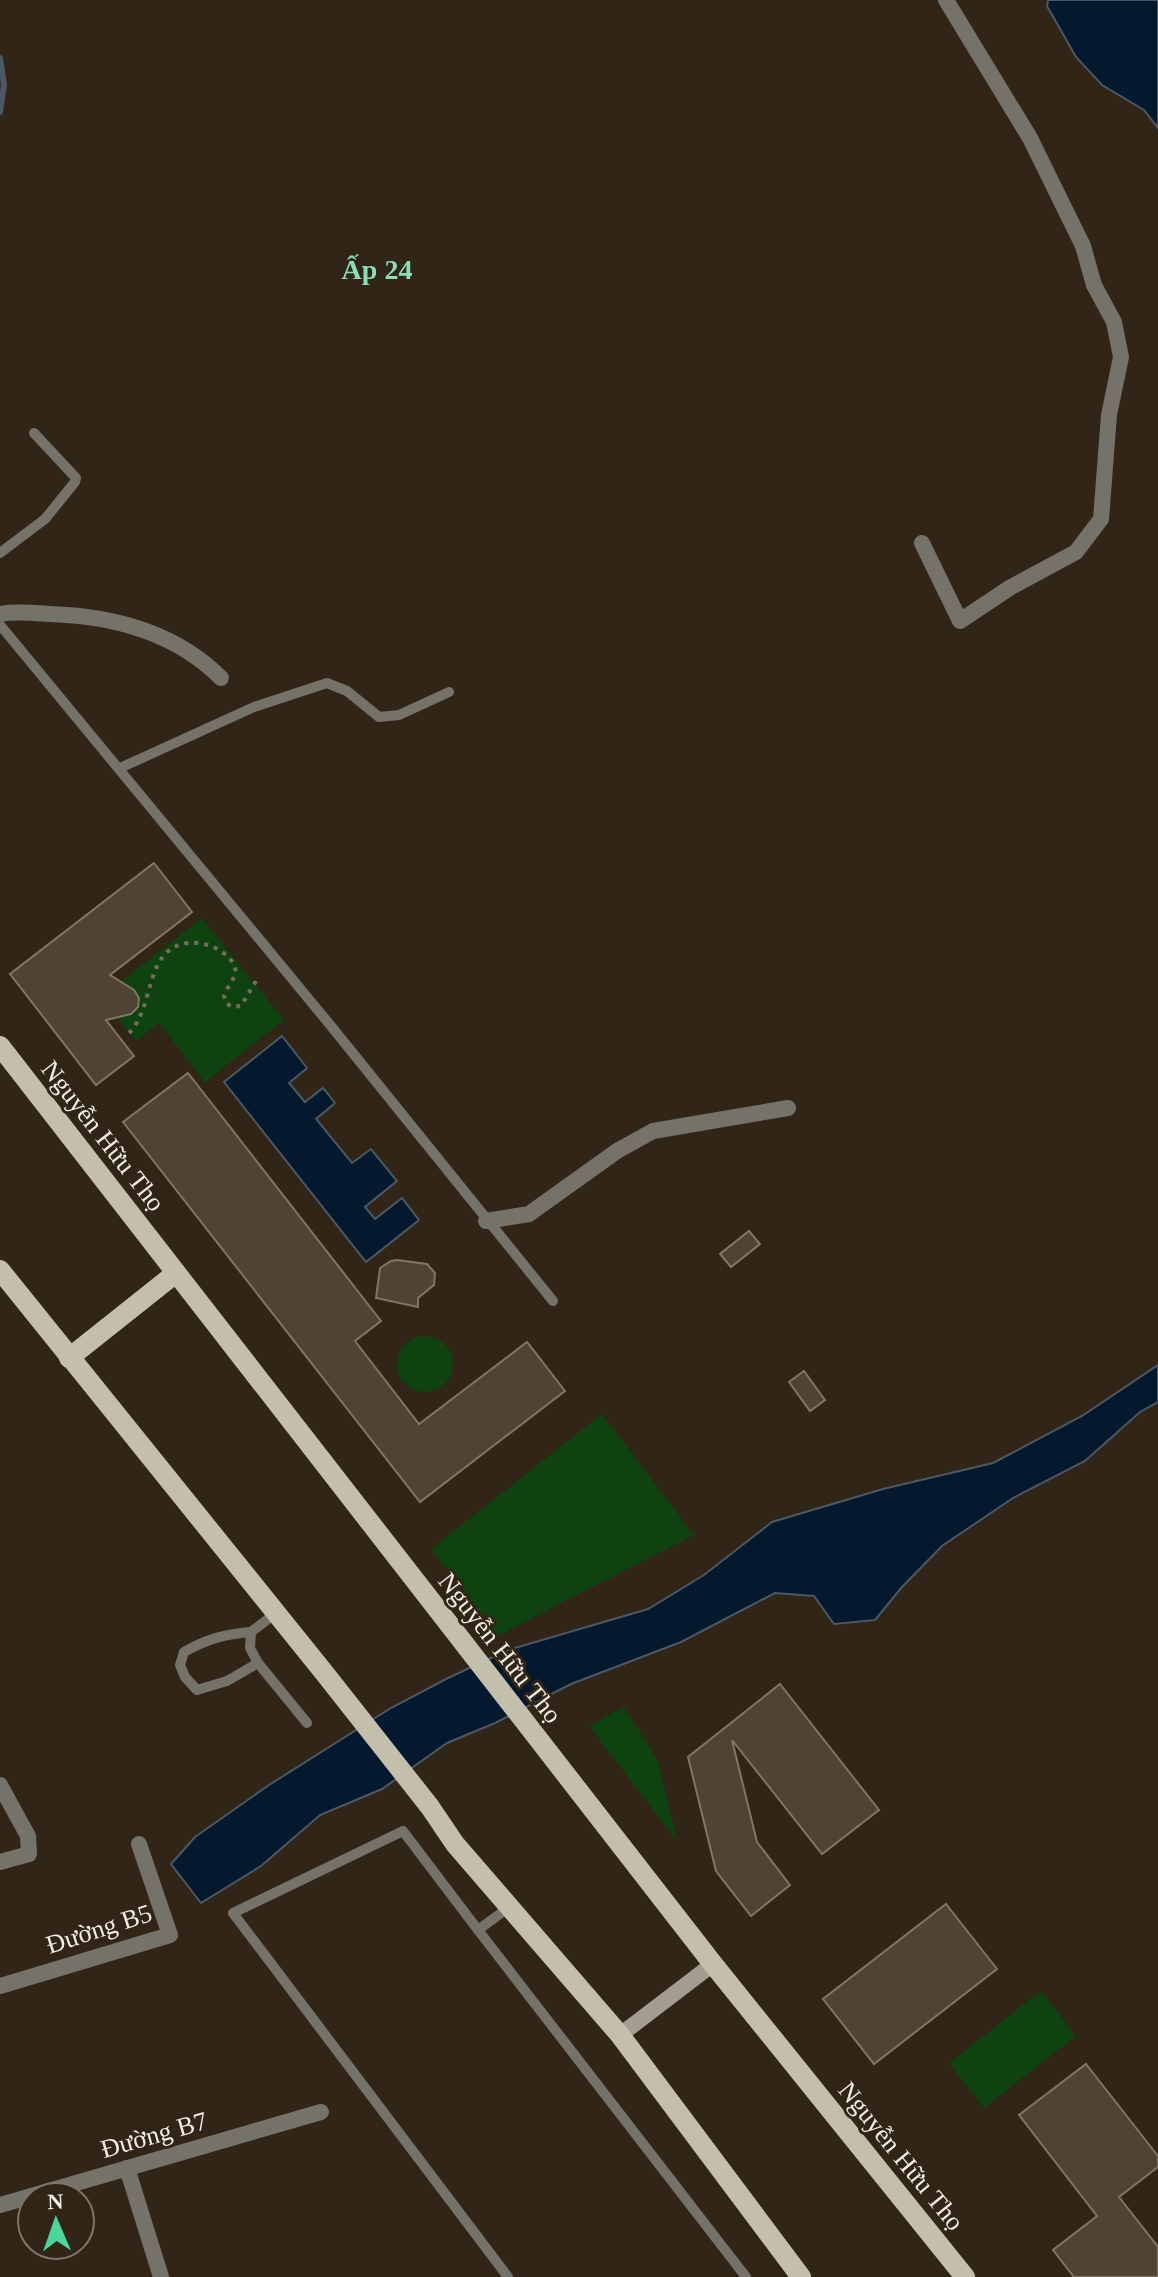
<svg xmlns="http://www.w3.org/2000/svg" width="1158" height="2277" viewBox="0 0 1158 2277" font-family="Georgia,serif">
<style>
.green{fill:#0e4310}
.water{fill:#04182e;stroke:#4c5864;stroke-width:2}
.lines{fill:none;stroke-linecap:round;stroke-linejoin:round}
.stream{stroke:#4c5864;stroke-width:6}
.building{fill:#4f4334;stroke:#827564;stroke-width:2}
.path{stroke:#756c5f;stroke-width:4;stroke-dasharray:4 6;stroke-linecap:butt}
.lane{stroke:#75726a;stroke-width:10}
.street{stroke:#75726a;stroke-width:16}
.secondary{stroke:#a29d90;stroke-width:16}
.primary{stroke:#c4bead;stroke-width:20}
.labels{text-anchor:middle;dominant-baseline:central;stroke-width:6;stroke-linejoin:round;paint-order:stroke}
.street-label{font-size:26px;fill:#f4ede3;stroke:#302517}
.neighbourhood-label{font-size:28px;font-weight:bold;fill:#8addb5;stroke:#302517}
</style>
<rect width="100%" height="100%" fill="#302517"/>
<g class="green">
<path d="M202 918 284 1020 205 1082 159 1023 136 1041 101 997Z"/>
<circle cx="425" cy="1364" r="28"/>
<path d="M602 1414 694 1535 497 1636 431 1549Z"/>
<path d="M624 1707 658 1761 677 1841 589 1726Z"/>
<path d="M1041 1991 1076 2036 984 2108 949 2063Z"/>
</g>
<g class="water">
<path d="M1048 0H1158V128L1144 110 1102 85 1076 57 1047 6Z"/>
<path d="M282 1036 307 1068 289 1083 305 1102 323 1088 335 1103 316 1119 352 1163 371 1149 397 1181 365 1207 375 1219 402 1198 419 1220 366 1262 224 1082Z"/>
<path d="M1158 1365V1402L1140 1412 1085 1461 1013 1498 942 1546 902 1587 875 1620 834 1624 814 1596 775 1593 681 1642 571 1684 495 1723 447 1743 382 1789 320 1815 261 1866 201 1903 171 1864 195 1837 269 1785 391 1708 446 1679 508 1650 648 1609 704 1575 772 1522 883 1489 993 1463 1082 1416Z"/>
</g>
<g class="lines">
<path class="stream" d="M0 58 4 85 0 112"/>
</g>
<g class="building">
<path d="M154 863 192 912 110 975 134 990 139 998 138 1007 131 1014 106 1020 134 1056 96 1085 10 974Z"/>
<path d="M188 1073 381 1321 355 1341 419 1424 527 1342 565 1391 420 1502 123 1122Z"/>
<path d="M749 1231 760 1244 731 1267 720 1254Z"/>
<path d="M397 1260 427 1264 435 1273 434 1285 418 1298V1307L376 1298 380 1268 391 1261Z"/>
<path d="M804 1371 825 1400 810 1411 789 1382Z"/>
<path d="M780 1684 879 1810 822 1854 732 1740 757 1842 790 1885 751 1916 716 1871 688 1757Z"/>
<path d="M946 1904 997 1969 874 2064 823 1999Z"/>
<path d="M1086 2064 1158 2156V2167L1119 2197 1158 2247V2277H1074L1053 2250 1097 2216 1019 2115Z"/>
</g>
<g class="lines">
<path class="path" d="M129 1033C157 1006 142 939 198 943 210 944 222 950 230 959 243 973 229 982 224 996L226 1003 232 1007 241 1006 256 981"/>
<g class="lane">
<path d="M0 553 45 519 75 482 76 478 34 433"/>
<path d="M0 625 331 1026 553 1301"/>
<path d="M120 768 254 707 327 683 347 691 379 717 399 715 449 692"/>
<path d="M276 1613 251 1632 250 1648 258 1663 307 1723"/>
<path d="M251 1632C225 1634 207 1639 184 1652L180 1665 185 1677 197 1690 227 1681 258 1663"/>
<path d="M508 1908 478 1930 746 2277"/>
<path d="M478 1930 403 1831 233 1913 508 2277"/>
</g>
<g class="street">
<path d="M922 543 960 621 1011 587 1076 552 1101 519 1109 415 1121 357 1114 322 1094 285 1083 246 1030 138 946 0"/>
<path d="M0 614C16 611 34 613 50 614 114 616 175 632 221 678"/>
<path d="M486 1221 529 1214 617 1151 653 1131 788 1108"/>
<path d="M0 1785 28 1836 29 1854 0 1862"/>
<path d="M0 1986 170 1935 139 1844"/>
<path d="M127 2168 161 2277"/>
<path d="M0 2205 321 2112"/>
</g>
<path class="secondary" d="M620 2035 713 1964"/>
<g class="primary">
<path d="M0 1046 713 1964 965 2277"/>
<path d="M0 1270 326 1675 430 1807 455 1844 620 2035 801 2277"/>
<path d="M69 1358 176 1273"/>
</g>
</g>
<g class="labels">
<g class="street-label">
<text transform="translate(103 1136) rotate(52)">Nguyễn Hữu Thọ</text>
<text transform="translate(500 1648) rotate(52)">Nguyễn Hữu Thọ</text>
<text transform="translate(99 1929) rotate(-18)">Đường B5</text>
<text transform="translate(154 2135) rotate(-16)">Đường B7</text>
<text transform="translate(901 2156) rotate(51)">Nguyễn Hữu Thọ</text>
</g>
<g class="neighbourhood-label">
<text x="377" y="269">Ấp 24</text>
</g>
</g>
<g transform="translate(56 2221) rotate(358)"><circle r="38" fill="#302517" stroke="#7e7569" stroke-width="2"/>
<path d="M0-6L14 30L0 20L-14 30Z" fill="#4bd49b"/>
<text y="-12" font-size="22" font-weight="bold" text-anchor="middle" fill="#f4ede3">N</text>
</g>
</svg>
